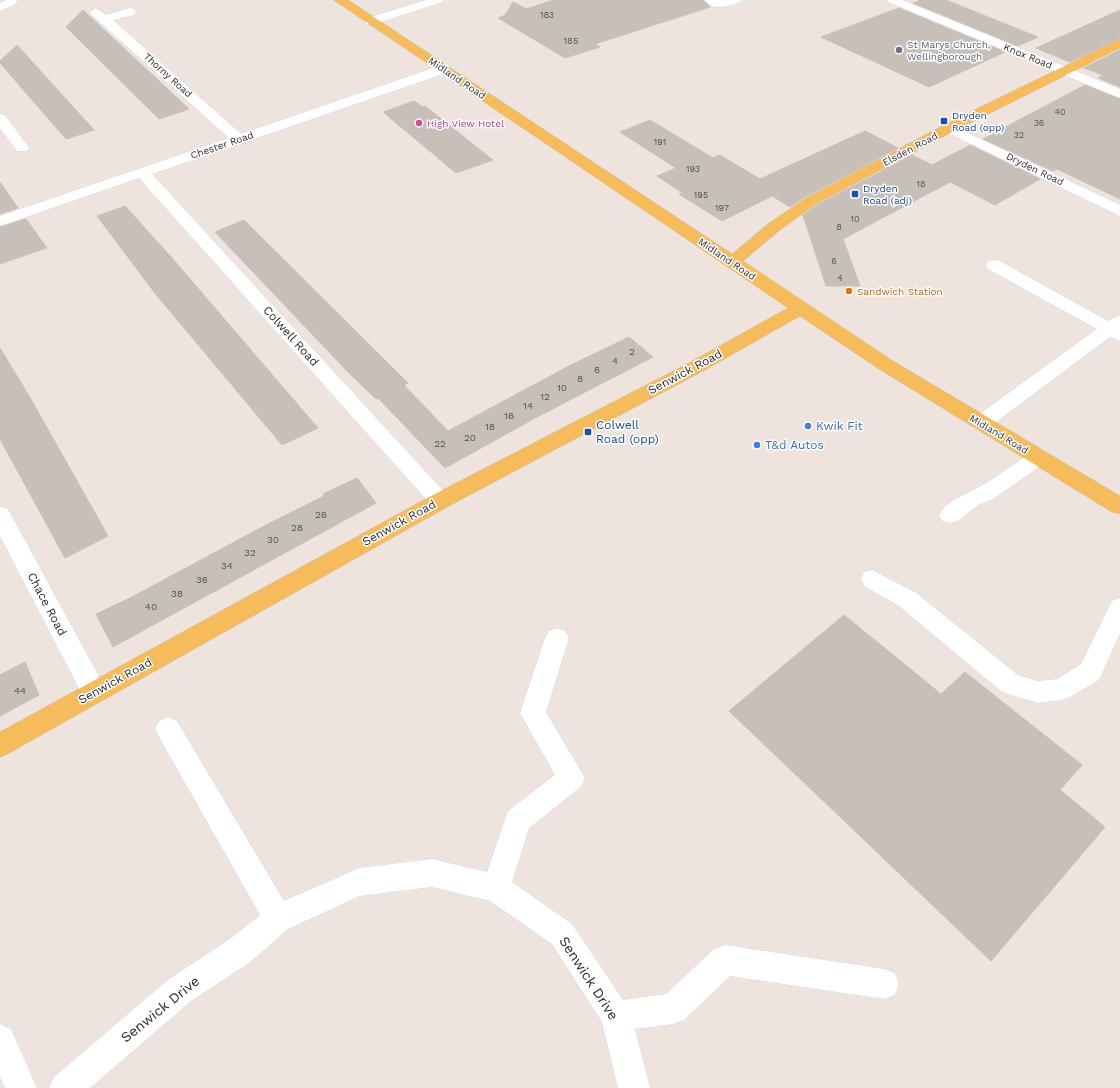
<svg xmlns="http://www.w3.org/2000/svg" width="1120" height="1088" viewBox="0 0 1120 1088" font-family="'Work Sans',sans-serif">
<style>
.building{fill:#c6c0b9;stroke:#c9c0b7}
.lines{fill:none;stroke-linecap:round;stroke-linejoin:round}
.minor-casing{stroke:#d2d8e5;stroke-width:1}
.major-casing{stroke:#c4c4c4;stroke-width:1}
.minor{fill:#fff;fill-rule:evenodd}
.major{fill:#f6bb5a;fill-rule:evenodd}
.worship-dot{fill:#6b7280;stroke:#fff;stroke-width:1.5}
.transit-dot{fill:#1a4fb4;stroke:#fff;stroke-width:1.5}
.hotel-dot{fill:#d1479c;stroke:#fff;stroke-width:1.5}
.food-dot{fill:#e8710a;stroke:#fff;stroke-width:1.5}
.shop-dot{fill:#3f7fe0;stroke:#fff;stroke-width:1.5}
.labels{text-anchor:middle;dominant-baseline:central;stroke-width:3;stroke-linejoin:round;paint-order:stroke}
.far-number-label{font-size:9px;fill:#52514f}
.far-worship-label{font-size:10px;fill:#5b616d;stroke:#fff;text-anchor:start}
.far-street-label{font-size:10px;fill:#2c2c2c;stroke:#fff}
.far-transit-label{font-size:10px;fill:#164399;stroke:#fff;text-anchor:start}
.far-hotel-label{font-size:10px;fill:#b23c85;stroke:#fff;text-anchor:start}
.far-food-label{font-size:10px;fill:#c56008;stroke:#fff;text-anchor:start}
.number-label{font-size:10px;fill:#52514f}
.street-label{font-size:12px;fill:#2c2c2c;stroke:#fff}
.transit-label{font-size:12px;fill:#164399;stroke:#fff;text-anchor:start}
.shop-label{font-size:12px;fill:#366cbe;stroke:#fff;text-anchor:start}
.near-street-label{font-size:14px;fill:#2c2c2c;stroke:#fff}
</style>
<rect width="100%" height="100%" fill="#eee4dd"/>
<g class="building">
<path d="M554 0H703L710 7 595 44 600 47 565 58 498 18 505 15 513 2 526 9Z"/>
<path d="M921 0H946L1038 37 1018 46 913 3Z"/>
<path d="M899 8 1005 52 929 87 821 37Z"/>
<path d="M83 10 189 109 159 119 66 27Z"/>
<path d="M1120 10V38L1070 62 1036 48Z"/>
<path d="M17 45 94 130 66 139 0 63V61Z"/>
<path d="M1120 50V87L1098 78 1103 75 1084 68Z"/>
<path d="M1085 85 1120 99V199L1057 169 1053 171 983 139Z"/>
<path d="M414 101 423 107 425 106 493 160 456 173 383 112Z"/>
<path d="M650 120 713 158 720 155 760 179 865 131 898 148 805 197 790 207 772 196 722 221 679 194 683 193 657 176 676 168 620 132Z"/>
<path d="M970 145 1040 179 995 205 950 182 843 239 860 286H826L803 215 817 205 912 155 932 165Z"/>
<path d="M0 182 18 208 0 214Z"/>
<path d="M125 206 172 258 318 428 282 445 154 292 97 216Z"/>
<path d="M26 219 47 248 0 264V227Z"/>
<path d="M244 220 408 383 404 385 448 431 567 367 629 337 653 357 537 417 445 468 378 398 376 399 348 372 215 232Z"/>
<path d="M0 348 32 401 108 536 65 558 0 439Z"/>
<path d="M357 478 376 503 113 647 96 614 130 598 266 525 324 496 323 494Z"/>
<path d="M844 615 941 694 965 672 1082 765 1060 790 1105 827 991 961 729 711Z"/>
<path d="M25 662 39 695 0 716V675Z"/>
</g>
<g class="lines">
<g class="minor-casing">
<g id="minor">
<path d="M6 0H18L14 5 0 11V3Z"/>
<path d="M426 0H444L442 2 375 24H367L365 21 367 18Z"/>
<path d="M704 0H742L740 2C728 6 714 12 704 0Z"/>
<path d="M886 0H902L1120 89V98L888 2Z"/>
<path d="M96 8 106 15 130 8 134 9 136 12 134 15 113 20 241 134 439 66H449L450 69 449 72 152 174 447 495 451 501 447 507 440 509 433 507 139 178 0 226V216L229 138 92 15 90 12Z"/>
<path d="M0 114 5 115 27 145 29 148 27 151H17L0 128Z"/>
<path d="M949 124 1120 205V216L944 131 942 128 944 125Z"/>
<path d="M994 260 1000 261 1108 321 1120 315V341L1110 337 988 428 981 430 974 428 971 423 974 418 1097 329 988 269 986 265 988 261Z"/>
<path d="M1038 451 1045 453 1048 458 1045 463 993 499 978 505 958 521 950 523 942 521 939 515C947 500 965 495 979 487 997 477 1014 464 1031 453Z"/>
<path d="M0 507 8 509 103 684 106 692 103 700 94 703 85 700 0 536Z"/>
<path d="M872 570 915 592 1018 675 1038 681 1057 679 1081 664 1112 601 1120 598V633L1099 680 1070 697 1061 700 1038 703 1002 692 899 606 864 586 861 579 864 572Z"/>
<path d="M557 628 565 631 569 638 546 712 585 778 581 787 529 828 512 882 572 924 623 1000 666 994 714 949 725 945 884 969 895 973 899 984 895 995 884 999 730 976 684 1020 673 1024 635 1029 650 1088H618L602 1022 552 944 490 901 432 887 360 896 288 929 249 963 191 1001 90 1088H49L54 1077 169 979 227 941 260 915 159 737 155 729 159 721 168 717 177 721 284 901 359 868 432 859 487 872 508 811 555 775 520 713 545 638 549 631Z"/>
<path d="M0 1024 11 1029 37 1088H5L0 1077Z"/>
</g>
</g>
<g class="major-casing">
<path id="major" d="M334 0H348L732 254 768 224 806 198 944 125 1120 39V48L954 131 816 204 780 230 743 261 893 361 1120 496V514L1112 512 879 369 800 316 703 371 447 507 9 753 0 757V732L433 495 689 363 788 308Z"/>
</g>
<use href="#minor" class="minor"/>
<use href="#major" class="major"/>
</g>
<circle class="worship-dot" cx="899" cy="50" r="4"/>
<g class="transit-dot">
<rect x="940" y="117" width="8" height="8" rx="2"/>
<rect x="851" y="190" width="8" height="8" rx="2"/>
<rect x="584" y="428" width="8" height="8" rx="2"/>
</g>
<circle class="hotel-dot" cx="419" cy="123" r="4"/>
<circle class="food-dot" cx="849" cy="291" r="4"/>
<g class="shop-dot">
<circle cx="808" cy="426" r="4"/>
<circle cx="757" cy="445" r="4"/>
</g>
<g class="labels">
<g class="far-number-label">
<text x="547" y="15">183</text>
<text x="571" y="41">185</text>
<text x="1060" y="112">40</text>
<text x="1039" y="123">36</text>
<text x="1019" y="135">32</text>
<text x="660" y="142">191</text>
<text x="693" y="169">193</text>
<text x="921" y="184">18</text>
<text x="701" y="195">195</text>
<text x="722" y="208">197</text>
<text x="855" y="219">10</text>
<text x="839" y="227">8</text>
<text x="834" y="261">6</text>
<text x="840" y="278">4</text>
</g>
<g class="far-worship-label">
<text x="907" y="44">St Marys Church,<tspan x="907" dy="12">Wellingborough</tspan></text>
</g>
<g class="far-street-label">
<text transform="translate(1028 56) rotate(22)">Knox Road</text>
<text transform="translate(168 75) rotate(42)">Thorny Road</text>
<text transform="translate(457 78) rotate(34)">Midland Road</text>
<text transform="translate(222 145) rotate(-19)">Chester Road</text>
<text transform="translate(910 149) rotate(-28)">Elsden Road</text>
<text transform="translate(1035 169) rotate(26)">Dryden Road</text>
<text transform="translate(727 259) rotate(34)">Midland Road</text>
<text transform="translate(999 434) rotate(31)">Midland Road</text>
</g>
<g class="far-transit-label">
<text x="952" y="115">Dryden<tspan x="952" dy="12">Road (opp)</tspan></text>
<text x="863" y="188">Dryden<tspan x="863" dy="12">Road (adj)</tspan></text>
</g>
<g class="far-hotel-label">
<text x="427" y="123">High View Hotel</text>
</g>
<g class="far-food-label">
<text x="857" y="291">Sandwich Station</text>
</g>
<g class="number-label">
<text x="632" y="351">2</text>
<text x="615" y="360">4</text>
<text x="597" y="369">6</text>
<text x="580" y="378">8</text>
<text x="562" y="387">10</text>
<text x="545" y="396">12</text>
<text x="528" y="405">14</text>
<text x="509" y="415">16</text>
<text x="490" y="426">18</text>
<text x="470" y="437">20</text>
<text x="440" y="443">22</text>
<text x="321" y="514">26</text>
<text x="297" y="527">28</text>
<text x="273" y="539">30</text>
<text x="250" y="552">32</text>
<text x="227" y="565">34</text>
<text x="202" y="579">36</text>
<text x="177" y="593">38</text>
<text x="151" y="606">40</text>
<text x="20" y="690">44</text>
</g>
<g class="street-label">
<text transform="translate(291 336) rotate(48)">Colwell Road</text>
<text transform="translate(685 372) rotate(-28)">Senwick Road</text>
<text transform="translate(399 523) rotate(-29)">Senwick Road</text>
<text transform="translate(47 604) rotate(62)">Chace Road</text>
<text transform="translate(115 681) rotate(-29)">Senwick Road</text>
</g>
<g class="transit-label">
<text x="596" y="425">Colwell<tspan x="596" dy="14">Road (opp)</tspan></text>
</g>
<g class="shop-label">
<text x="816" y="426">Kwik Fit</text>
<text x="765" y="445">T&amp;d Autos</text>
</g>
<g class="near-street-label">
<text transform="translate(589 978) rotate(57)">Senwick Drive</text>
<text transform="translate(160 1009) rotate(-39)">Senwick Drive</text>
</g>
</g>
</svg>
